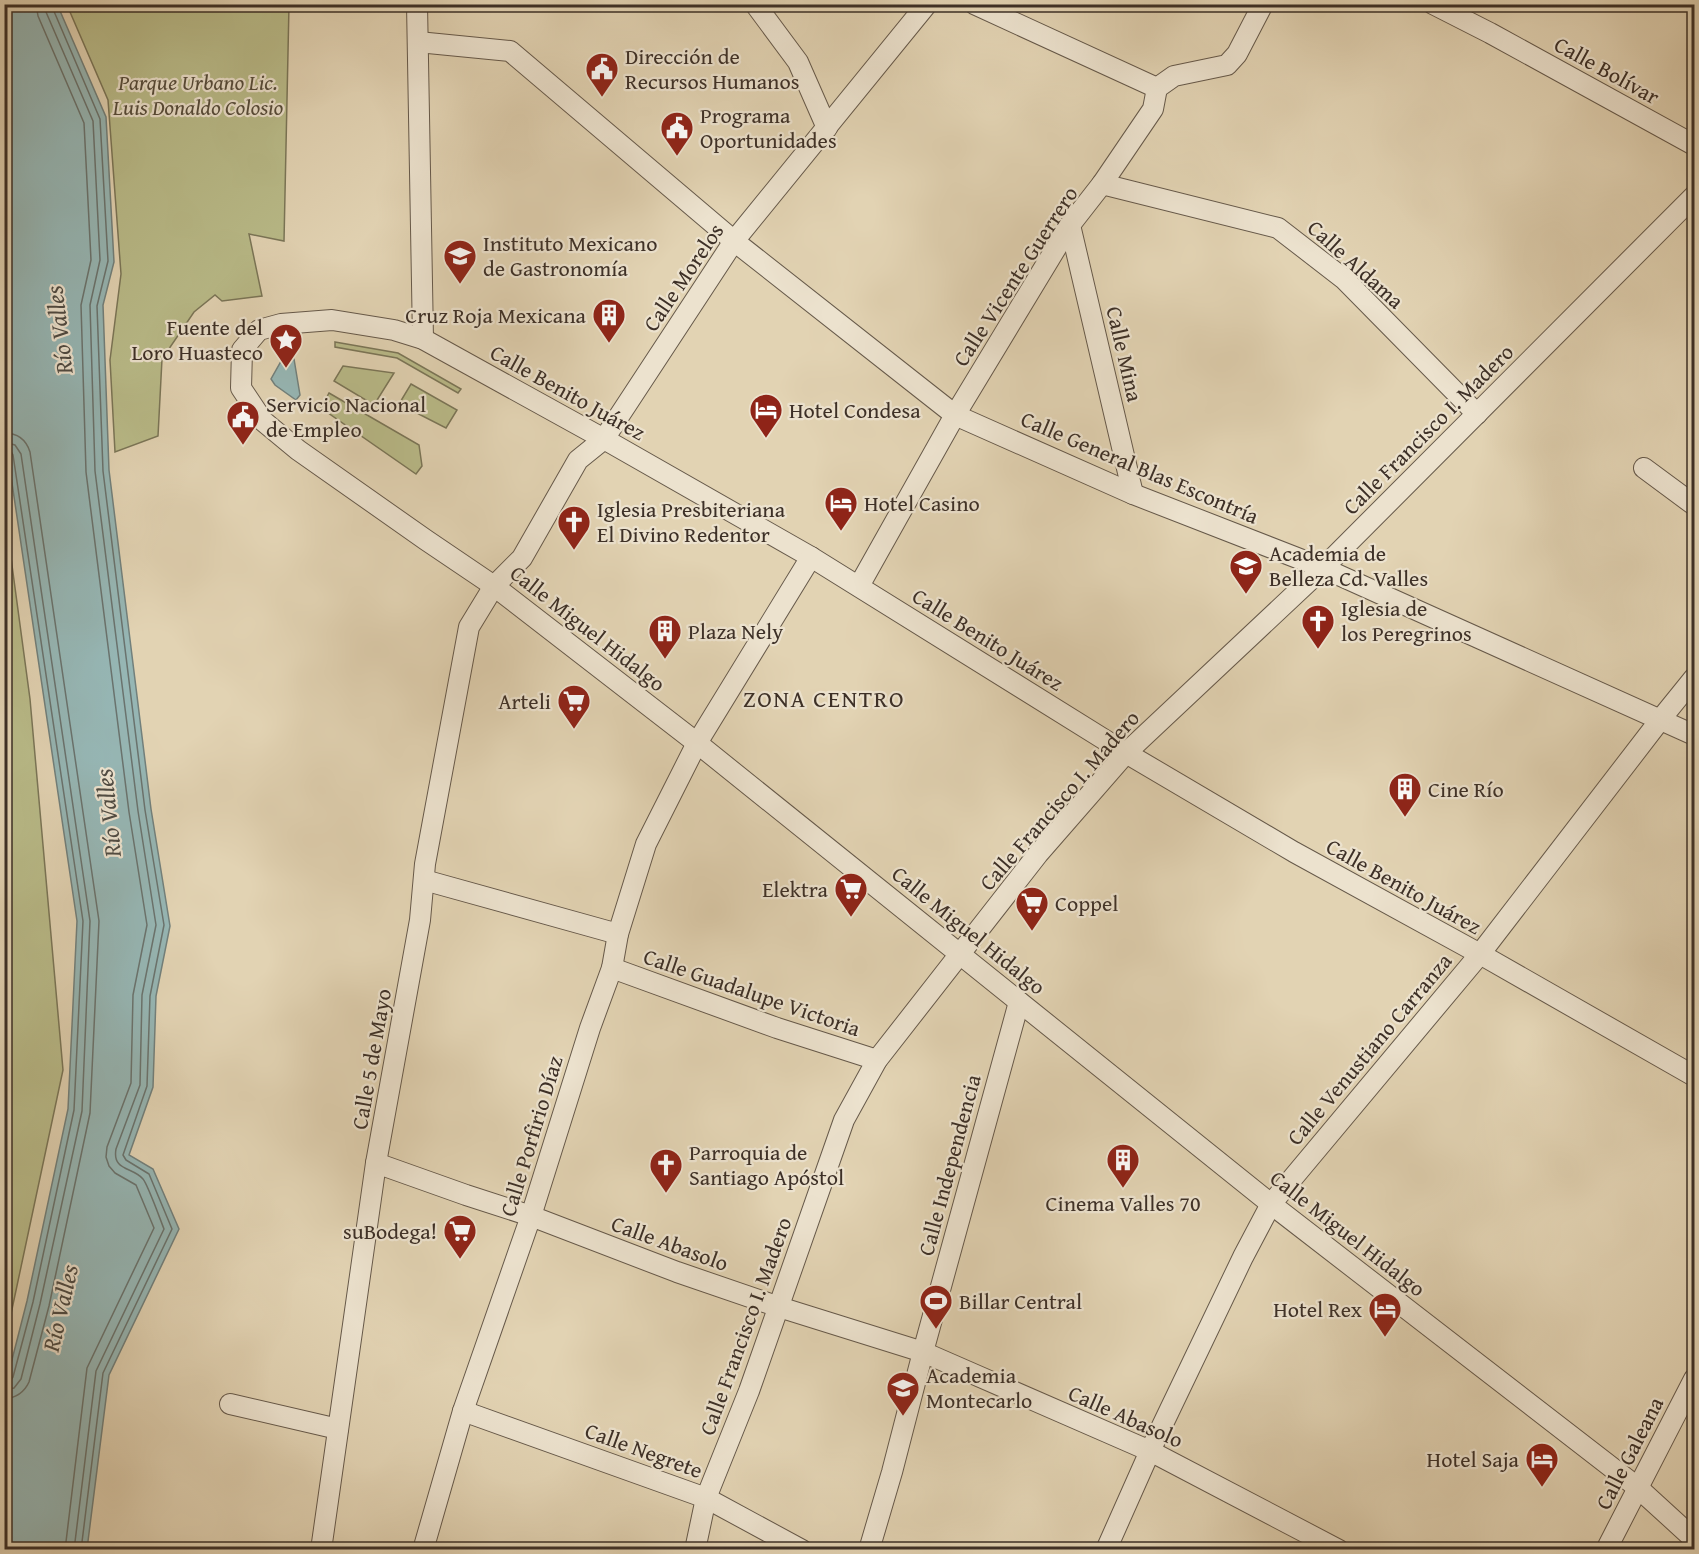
<svg xmlns="http://www.w3.org/2000/svg" width="1699" height="1554" viewBox="0 0 1699 1554" font-family="'Gentium Book Plus',serif">
<style>
.green{fill:#b9bb89;stroke:#7b7658;stroke-width:1.5}
.water{fill:#96b6b4;stroke:#72807c;stroke-width:1.5}
.lines{fill:none;stroke-linecap:round;stroke-linejoin:round}
.shore{stroke:#6a736e;stroke-width:1.5}
.minor-casing{stroke:#66594a;stroke-width:22}
.minor{stroke:#ece2ce;stroke-width:20}
.labels{text-anchor:middle;dominant-baseline:central;stroke-width:4.5;stroke-linejoin:round;paint-order:stroke}
.poi-label{font-size:22px;fill:#3d3027;stroke:#ece2ce;text-anchor:start}
.street-label{font-size:22px;fill:#3d3027;stroke:#ece2ce}
.park-label{font-size:22px;font-style:italic;fill:#564c3b;stroke:#ece2ce}
.water-label{font-size:24px;font-style:italic;fill:#4f4b43;stroke:#ece2ce}
.neighbourhood-label{font-size:24px;letter-spacing:1.5px;fill:#3d3027;stroke:#ece2ce}
</style>
<rect width="100%" height="100%" fill="#e2d3b3"/>
<filter id="stains"><feTurbulence type="fractalNoise" baseFrequency=".00333" numOctaves="4"/><feColorMatrix values="0 0 0 0 .2 0 0 0 0 .09 0 0 0 0 .02 0 0 0 .5 -.17"/></filter>
<radialGradient id="worn" r=".72"><stop offset=".6" stop-color="#630" stop-opacity="0"/><stop offset="1" stop-color="#630" stop-opacity=".3"/></radialGradient>
<g class="green">
<path d="M67 5H289L284 241 249 234 262 296 222 301 215 295 194 312 162 359 158 436 115 452 110 360 121 274 108 100Z"/>
<path d="M335 342 398 353 461 389 458 393 397 358 335 347Z"/>
<path d="M343 366 394 373 374 405 334 381Z"/>
<path d="M411 384 457 410 446 428 399 404Z"/>
<path d="M329 393 419 445 422 466 416 474 321 408Z"/>
<path d="M4 506 30 699 63 1070 5 1342Z"/>
</g>
<g class="water">
<path d="M57 4 106 117 114 262 103 305 109 470 151 809 170 926 156 996 153 1087 129 1155 153 1169 179 1229 109 1375 87 1549 5 1550V1387L27 1301 68 1109 77 921 5 436 4 5Z"/>
<path d="M284 356 294 359 300 395 296 400 275 385 271 379Z"/>
</g>
<g class="lines">
<g class="shore">
<path d="M36 4 38 16 84 123 91 260 81 305 86 472 129 812 147 925 133 995 131 1083 107 1147 106 1157 109 1166 115 1173 136 1185 154 1228 87 1368 65 1550"/>
<path d="M45 4 46 12 93 121 100 260 90 305 95 471 138 811 156 925 142 995 140 1085 116 1149C112 1171 133 1167 143 1179 148 1185 160 1219 164 1229L96 1371 74 1550"/>
<path d="M52 4 53 9 100 119 108 261 97 306 103 471 145 810 164 925 150 996 147 1086 123 1155 126 1160 149 1174 172 1229 103 1373 81 1550"/>
<path d="M4 433C17 433 26 439 30 452L99 921 90 1113 49 1306 29 1382C24 1393 16 1398 4 1399"/>
<path d="M4 442 15 445 21 454 90 921 82 1111 40 1304 21 1379 14 1388 4 1390"/>
<path d="M4 449 10 450 13 455 83 921 74 1110 33 1302 13 1377 10 1381 4 1382"/>
</g>
<g class="minor-casing">
<g id="minor">
<path d="M417 4 423 339"/>
<path d="M755 4 798 62 827 128"/>
<path d="M974 4 1157 88"/>
<path d="M1433 4 1490 33 1694 145"/>
<path d="M418 42 510 51 734 241 955 415 1133 494 1323 568 1694 735"/>
<path d="M1102 184 1278 228 1344 279 1477 414"/>
<path d="M1070 225 1133 494"/>
<path d="M1644 468 1694 505"/>
<path d="M859 586 955 415 1070 225 1102 184 1153 109 1157 88 1174 76 1227 65 1237 54 1263 4"/>
<path d="M424 880 618 934"/>
<path d="M612 968 777 1028 877 1060"/>
<path d="M1694 1076 1480 954 1294 852 1126 753 811 557 604 439 423 339 394 330 332 320 281 324 259 330 242 350 241 388 263 421 298 450 426 540 494 586 697 743 1271 1204 1637 1487 1694 1539"/>
<path d="M376 1163 466 1195 531 1216 677 1272 779 1307 923 1352 1150 1451 1339 1550"/>
<path d="M230 1404 338 1429"/>
<path d="M463 1411 706 1498 802 1550"/>
<path d="M321 1550 376 1163 420 920 425 864 469 627 494 586 522 558 578 460 604 439 734 241 927 4"/>
<path d="M423 1550 463 1411 531 1216 590 1028 612 968 618 934 646 844 697 743 811 557"/>
<path d="M695 1550 706 1498 749 1391 844 1120 877 1060 1038 854 1126 753 1323 568 1694 196"/>
<path d="M869 1550 892 1472 923 1352 1019 1002"/>
<path d="M1106 1550 1150 1451 1243 1257 1271 1204 1480 954 1660 720 1694 678"/>
<path d="M1606 1550 1694 1379"/>
</g>
</g>
<use href="#minor" class="minor"/>
</g>
<defs>
<g id="civic-pin" transform="scale(1.725)"><path d="M0 17L-7.5 6A9.5 9.5 0 1 1 7.5 6Z" fill="#8f2418" stroke="#ece2ce"/><path d="M-.6-6.5H3V-4.5H.6V-3L4-1V1h2V6H-6V1h2V-1L-.6-3ZM-1.2 2.5V6h2.4V2.5Z" fill="#fff"/></g>
<g id="university-pin" transform="scale(1.725)"><path d="M0 17L-7.5 6A9.5 9.5 0 1 1 7.5 6Z" fill="#8f2418" stroke="#ece2ce"/><path d="M0-5L7-2L0 1L-7-2ZM-4 1L0 2.5L4 1V4Q0 6-4 4Z" fill="#fff"/></g>
<g id="building-pin" transform="scale(1.725)"><path d="M0 17L-7.5 6A9.5 9.5 0 1 1 7.5 6Z" fill="#8f2418" stroke="#ece2ce"/><path d="M-4-6H4V6H1V3H-1V6H-4ZM-2.5-4.3h1.7v1.8h-1.7ZM.8-4.3h1.7v1.8H.8ZM-2.5-1h1.7V.8h-1.7ZM.8-1h1.7V.8H.8Z" fill="#fff"/></g>
<g id="sight-pin" transform="scale(1.725)"><path d="M0 17L-7.5 6A9.5 9.5 0 1 1 7.5 6Z" fill="#8f2418" stroke="#ece2ce"/><path d="M0-6L1.8-2.2L6-1.7L2.9 1.2L3.7 5.4L0 3.3L-3.7 5.4L-2.9 1.2L-6-1.7L-1.8-2.2Z" fill="#fff"/></g>
<g id="hotel-pin" transform="scale(1.725)"><path d="M0 17L-7.5 6A9.5 9.5 0 1 1 7.5 6Z" fill="#8f2418" stroke="#ece2ce"/><path d="M-6-4.5h1.5V1H6V5H4.5V3h-9V5H-6ZM-4 0a1.8 1.8 0 1 1 3.6 0ZM.5 0V-2.5h3Q6-2.5 6 0Z" fill="#fff"/></g>
<g id="church-pin" transform="scale(1.725)"><path d="M0 17L-7.5 6A9.5 9.5 0 1 1 7.5 6Z" fill="#8f2418" stroke="#ece2ce"/><path d="M-1.2-6h2.4v3.5h3.3v2.4h-3.3V6h-2.4V-.1h-3.3v-2.4h3.3Z" fill="#fff"/></g>
<g id="supermarket-pin" transform="scale(1.725)"><path d="M0 17L-7.5 6A9.5 9.5 0 1 1 7.5 6Z" fill="#8f2418" stroke="#ece2ce"/><path d="M-6-5.5h2.5l.6 2H6L4.5 2H-2.5L-4.4-4H-6ZM-1.5 3.2a1.3 1.3 0 1 0 .1 0ZM3 3.2a1.3 1.3 0 1 0 .1 0Z" fill="#fff"/></g>
<g id="stadium-pin" transform="scale(1.725)"><path d="M0 17L-7.5 6A9.5 9.5 0 1 1 7.5 6Z" fill="#8f2418" stroke="#ece2ce"/><path d="M0-5a6.5 5 0 1 0 0 10a6.5 5 0 1 0 0-10ZM-3.5-1.8h7v3.6h-7Z" fill="#fff"/></g>
</defs>
<g fill-rule="evenodd">
<use href="#civic-pin" x="602" y="69"/>
<use href="#civic-pin" x="677" y="128"/>
<use href="#university-pin" x="460" y="256"/>
<use href="#building-pin" x="609" y="315"/>
<use href="#sight-pin" x="286" y="340"/>
<use href="#hotel-pin" x="766" y="410"/>
<use href="#civic-pin" x="243" y="417"/>
<use href="#hotel-pin" x="841" y="503"/>
<use href="#church-pin" x="574" y="522"/>
<use href="#university-pin" x="1246" y="566"/>
<use href="#church-pin" x="1318" y="621"/>
<use href="#building-pin" x="665" y="631"/>
<use href="#supermarket-pin" x="574" y="701"/>
<use href="#building-pin" x="1405" y="789"/>
<use href="#supermarket-pin" x="851" y="889"/>
<use href="#supermarket-pin" x="1032" y="903"/>
<use href="#building-pin" x="1123" y="1160"/>
<use href="#church-pin" x="666" y="1165"/>
<use href="#supermarket-pin" x="460" y="1231"/>
<use href="#stadium-pin" x="936" y="1301"/>
<use href="#hotel-pin" x="1385" y="1309"/>
<use href="#university-pin" x="903" y="1388"/>
<use href="#hotel-pin" x="1542" y="1459"/>
</g>
<g class="labels">
<g class="poi-label">
<text x="625" y="56">Dirección de<tspan x="625" dy="25">Recursos Humanos</tspan></text>
<text x="700" y="115">Programa<tspan x="700" dy="25">Oportunidades</tspan></text>
<text x="483" y="243">Instituto Mexicano<tspan x="483" dy="25">de Gastronomía</tspan></text>
<text x="586" y="315" text-anchor="end">Cruz Roja Mexicana</text>
<text x="263" y="327" text-anchor="end">Fuente del<tspan x="263" dy="25">Loro Huasteco</tspan></text>
<text x="266" y="404">Servicio Nacional<tspan x="266" dy="25">de Empleo</tspan></text>
<text x="789" y="410">Hotel Condesa</text>
<text x="864" y="503">Hotel Casino</text>
<text x="597" y="509">Iglesia Presbiteriana<tspan x="597" dy="25">El Divino Redentor</tspan></text>
<text x="1269" y="553">Academia de<tspan x="1269" dy="25">Belleza Cd. Valles</tspan></text>
<text x="1341" y="608">Iglesia de<tspan x="1341" dy="25">los Peregrinos</tspan></text>
<text x="688" y="631">Plaza Nely</text>
<text x="551" y="701" text-anchor="end">Arteli</text>
<text x="1428" y="789">Cine Río</text>
<text x="828" y="889" text-anchor="end">Elektra</text>
<text x="1055" y="903">Coppel</text>
<text x="689" y="1152">Parroquia de<tspan x="689" dy="25">Santiago Apóstol</tspan></text>
<text x="1123" y="1203" text-anchor="middle">Cinema Valles 70</text>
<text x="437" y="1231" text-anchor="end">suBodega!</text>
<text x="959" y="1301">Billar Central</text>
<text x="1362" y="1309" text-anchor="end">Hotel Rex</text>
<text x="926" y="1375">Academia<tspan x="926" dy="25">Montecarlo</tspan></text>
<text x="1519" y="1459" text-anchor="end">Hotel Saja</text>
</g>
<g class="street-label">
<text transform="translate(1607 70) rotate(29)">Calle Bolívar</text>
<text transform="translate(1356 264) rotate(42)">Calle Aldama</text>
<text transform="translate(1015 276) rotate(-57)">Calle Vicente Guerrero</text>
<text transform="translate(683 277) rotate(-56)">Calle Morelos</text>
<text transform="translate(1125 354) rotate(77)">Calle Mina</text>
<text transform="translate(568 392) rotate(29)">Calle Benito Juárez</text>
<text transform="translate(1428 429) rotate(-45)">Calle Francisco I. Madero</text>
<text transform="translate(1140 467) rotate(23)">Calle General Blas Escontría</text>
<text transform="translate(588 628) rotate(38)">Calle Miguel Hidalgo</text>
<text transform="translate(988 639) rotate(32)">Calle Benito Juárez</text>
<text transform="translate(1059 800) rotate(-49)">Calle Francisco I. Madero</text>
<text transform="translate(1404 886) rotate(29)">Calle Benito Juárez</text>
<text transform="translate(969 930) rotate(39)">Calle Miguel Hidalgo</text>
<text transform="translate(752 992) rotate(19)">Calle Guadalupe Victoria</text>
<text transform="translate(1369 1049) rotate(-50)">Calle Venustiano Carranza</text>
<text transform="translate(371 1059) rotate(-80)">Calle 5 de Mayo</text>
<text transform="translate(531 1136) rotate(-73)">Calle Porfirio Díaz</text>
<text transform="translate(949 1165) rotate(-75)">Calle Independencia</text>
<text transform="translate(1348 1233) rotate(38)">Calle Miguel Hidalgo</text>
<text transform="translate(670 1243) rotate(20)">Calle Abasolo</text>
<text transform="translate(745 1326) rotate(-70)">Calle Francisco I. Madero</text>
<text transform="translate(1126 1416) rotate(24)">Calle Abasolo</text>
<text transform="translate(644 1450) rotate(20)">Calle Negrete</text>
<text transform="translate(1629 1453) rotate(-63)">Calle Galeana</text>
</g>
<g class="park-label">
<text x="198" y="82">Parque Urbano Lic.<tspan x="198" dy="25">Luis Donaldo Colosio</tspan></text>
</g>
<g class="water-label">
<text transform="translate(59 330) rotate(-97)">Río Valles</text>
<text transform="translate(108 813) rotate(-96)">Río Valles</text>
<text transform="translate(60 1308) rotate(-77)">Río Valles</text>
</g>
<g class="neighbourhood-label">
<text x="824" y="698">ZONA CENTRO</text>
</g>
</g>
<rect width="1699" height="1554" fill="none" stroke="#e2d3b3" stroke-width="24"/>
<rect x="6" y="6" width="1687" height="1542" fill="none" stroke="#3d3027" stroke-width="3"/>
<rect x="12" y="12" width="1675" height="1530" fill="none" stroke="#3d3027" stroke-width="1.5"/>
<rect width="100%" height="100%" filter="url(#stains)"/>
<rect width="100%" height="100%" fill="url(#worn)"/>
</svg>
